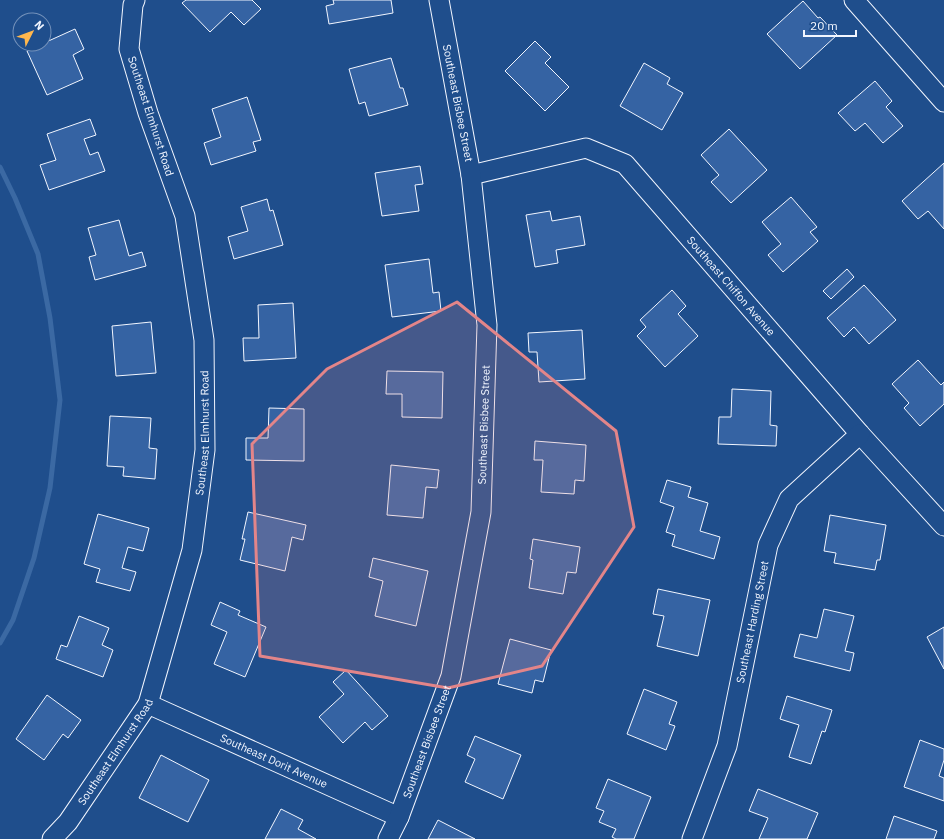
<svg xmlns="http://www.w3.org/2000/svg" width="944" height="839" viewBox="0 0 944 839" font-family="'IBM Plex Sans',sans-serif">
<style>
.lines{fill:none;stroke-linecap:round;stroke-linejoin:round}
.stream{stroke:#3b69a3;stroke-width:5}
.building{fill:#3563a3;stroke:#f2f6ff}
.minor-casing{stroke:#f2f6ff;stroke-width:21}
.minor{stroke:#1f4e8c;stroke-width:19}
.marked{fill:#e38589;fill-opacity:0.2;stroke:#e38589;stroke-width:3;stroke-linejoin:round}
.labels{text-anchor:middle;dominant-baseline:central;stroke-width:3;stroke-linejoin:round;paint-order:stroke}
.street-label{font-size:11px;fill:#f2f6ff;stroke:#1f4e8c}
</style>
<rect width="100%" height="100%" fill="#1f4e8c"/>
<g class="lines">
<path class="stream" d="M0 167 15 198 38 254 50 318 60 400 50 488 34 558 13 620 0 643"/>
</g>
<g class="building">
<path d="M186 0H252L261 9 244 25 231 12 210 32 182 3Z"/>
<path d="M333 0H391L393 13 329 24 326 6 334 4Z"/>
<path d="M803 1 818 18 820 17 837 35 800 69 767 34Z"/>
<path d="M75 29 84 49 73 55 83 79 47 95 27 51 44 44V43Z"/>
<path d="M535 41 551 57 545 63 569 87 545 111 505 71Z"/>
<path d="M391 58 400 88H403L408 105 369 116 365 102 359 104 349 69Z"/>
<path d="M644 63 670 78 667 84 683 93 662 130 620 106Z"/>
<path d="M875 81 892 101 886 107 903 126 883 143 865 123 855 131 838 113Z"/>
<path d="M247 97 261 140 253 142 256 151 211 165 204 143 221 137 212 109Z"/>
<path d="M90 119 96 135 84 139 90 155 98 152 105 171 49 190 40 165 56 160 47 134Z"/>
<path d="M729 129 767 170 731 203 711 182 719 175 701 155Z"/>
<path d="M944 163V229L928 211 918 219 902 201Z"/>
<path d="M420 166 423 184 415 185 419 211 382 216 375 173Z"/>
<path d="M791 197 817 227 810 232 818 241 783 272 768 255 781 244 762 222Z"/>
<path d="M267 199 270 211 273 210 283 245 234 259 228 237 248 231 241 207Z"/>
<path d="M550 211 552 221 580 216 585 245 556 250 558 263 535 267 526 215Z"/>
<path d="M119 220 129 256 142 252 146 266 95 280 89 257 96 255 88 228Z"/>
<path d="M429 259 433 293 439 292 441 311 392 317 385 265Z"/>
<path d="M847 269 854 277 831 299 823 291Z"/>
<path d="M864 285 896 320 869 344 854 327 844 337 827 318Z"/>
<path d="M672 290 686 306 678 314 698 336 665 367 637 336 646 327 640 320Z"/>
<path d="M293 303 296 358 244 361 243 338H259L258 305Z"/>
<path d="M151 322 156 373 116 376 112 326Z"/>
<path d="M582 330 585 379 539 382 537 352H529L528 333Z"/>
<path d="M918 360 941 385 944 382V404L920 426 904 408 909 403 892 384Z"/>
<path d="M387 371 443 372 442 418 402 417V394H386Z"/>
<path d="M732 389 771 391 770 425 777 426 776 446 718 444 719 417H731Z"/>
<path d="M269 408 304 409V461L246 460V438H268Z"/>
<path d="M110 416 151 418 149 448 157 449 155 479 123 476 124 467 107 466Z"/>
<path d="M535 441 586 445 584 481 575 480 574 494 541 492 543 460H534Z"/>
<path d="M391 465 439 470 437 488 426 487 423 518 387 515Z"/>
<path d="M667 480 691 487 688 497 708 503 700 531 720 537 714 559 672 546 675 535 666 532 674 507 660 502Z"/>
<path d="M248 512 306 525 303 540 292 537 285 571 240 560 245 539H242Z"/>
<path d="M98 514 149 528 143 551 128 547 122 568 136 572 130 591 96 582 100 569 84 564Z"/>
<path d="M830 515 886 525 880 560H877L875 570 834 563 836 553 824 551Z"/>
<path d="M533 539 580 547 576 573 567 572 563 594 529 588 533 560 530 559Z"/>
<path d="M373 558 428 571 416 626 375 616 383 581 369 577Z"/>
<path d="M658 589 710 600 698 656 657 646 664 616 653 614Z"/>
<path d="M220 602 240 611 238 615 266 627 245 677 214 664 227 632 211 625Z"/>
<path d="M824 609 854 616 845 651 854 653 850 671 794 657 800 634 817 638Z"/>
<path d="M79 616 109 628 102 645 113 650 103 677 56 659 61 645 67 647Z"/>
<path d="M944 627V669L927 637Z"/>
<path d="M510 639 551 650 543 682 535 680 532 693 498 684Z"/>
<path d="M346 670 388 716 372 730 365 722 343 743 319 717 344 694 333 682Z"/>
<path d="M644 689 677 702 669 724 675 726 666 750 627 734Z"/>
<path d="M47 695 81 720 68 738 63 734 44 760 16 739Z"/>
<path d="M787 696 832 710 825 732 822 731 811 764 789 757 799 725 780 719Z"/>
<path d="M475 736 521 755 503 799 465 782 475 759 467 755Z"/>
<path d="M920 740 944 749V760L939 776 944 778V801L904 787Z"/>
<path d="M161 755 209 780 188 822 139 798Z"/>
<path d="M608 779 651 797 634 839H616L612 837 616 829 599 822 604 811 596 808Z"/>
<path d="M758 789 818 813 807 839H759L768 818 749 811Z"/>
<path d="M281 809 303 820 298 829 316 839H265Z"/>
<path d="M894 816 937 831 934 839H886Z"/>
<path d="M438 820 475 839H428Z"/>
</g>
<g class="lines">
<g class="minor-casing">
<g id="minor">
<path d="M854 0 944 102"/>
<path id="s1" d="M471 175 586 148 625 164 860 434 944 526"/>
<path id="s2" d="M148 704 399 817"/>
<path id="s3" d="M52 839 68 822 148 704 192 550 205 450 204 340 185 216 148 113 129 49 133 5 135 0"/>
<path id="s4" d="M388 839 399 817 451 676 481 512 487 325 471 175 439 0"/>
<path id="s5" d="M692 839 727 746 768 545 789 499 860 434"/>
</g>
</g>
<use href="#minor" class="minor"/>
</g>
<path class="marked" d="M457 302 616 431 634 527 542 666 448 688 260 656 252 444 327 369Z"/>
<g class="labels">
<g class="street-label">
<text transform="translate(458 103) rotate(79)">Southeast Bisbee Street</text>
<text transform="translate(151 116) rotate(72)">Southeast Elmhurst Road</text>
<text stroke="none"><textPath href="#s1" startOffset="322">Southeast Chiffon Avenue</textPath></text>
<text stroke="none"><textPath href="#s4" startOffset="429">Southeast Bisbee Street</textPath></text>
<text stroke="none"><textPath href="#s3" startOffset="444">Southeast Elmhurst Road</textPath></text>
<text stroke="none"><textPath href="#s5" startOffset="226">Southeast Harding Street</textPath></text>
<text stroke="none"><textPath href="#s4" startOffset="105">Southeast Bisbee Street</textPath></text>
<text stroke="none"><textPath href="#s3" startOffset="108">Southeast Elmhurst Road</textPath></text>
<text stroke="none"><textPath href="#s2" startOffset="138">Southeast Dorit Avenue</textPath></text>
</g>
</g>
<g transform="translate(32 32) rotate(48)"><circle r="19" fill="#1f4e8c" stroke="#7391ba"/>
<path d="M0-3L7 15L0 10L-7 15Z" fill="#ffb74d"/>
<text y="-6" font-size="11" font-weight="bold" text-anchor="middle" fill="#f2f6ff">N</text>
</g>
<path d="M804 30v6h52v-6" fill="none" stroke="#f2f6ff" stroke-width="2"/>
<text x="810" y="30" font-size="12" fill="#f2f6ff" stroke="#1f4e8c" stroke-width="3" paint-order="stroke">20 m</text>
</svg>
